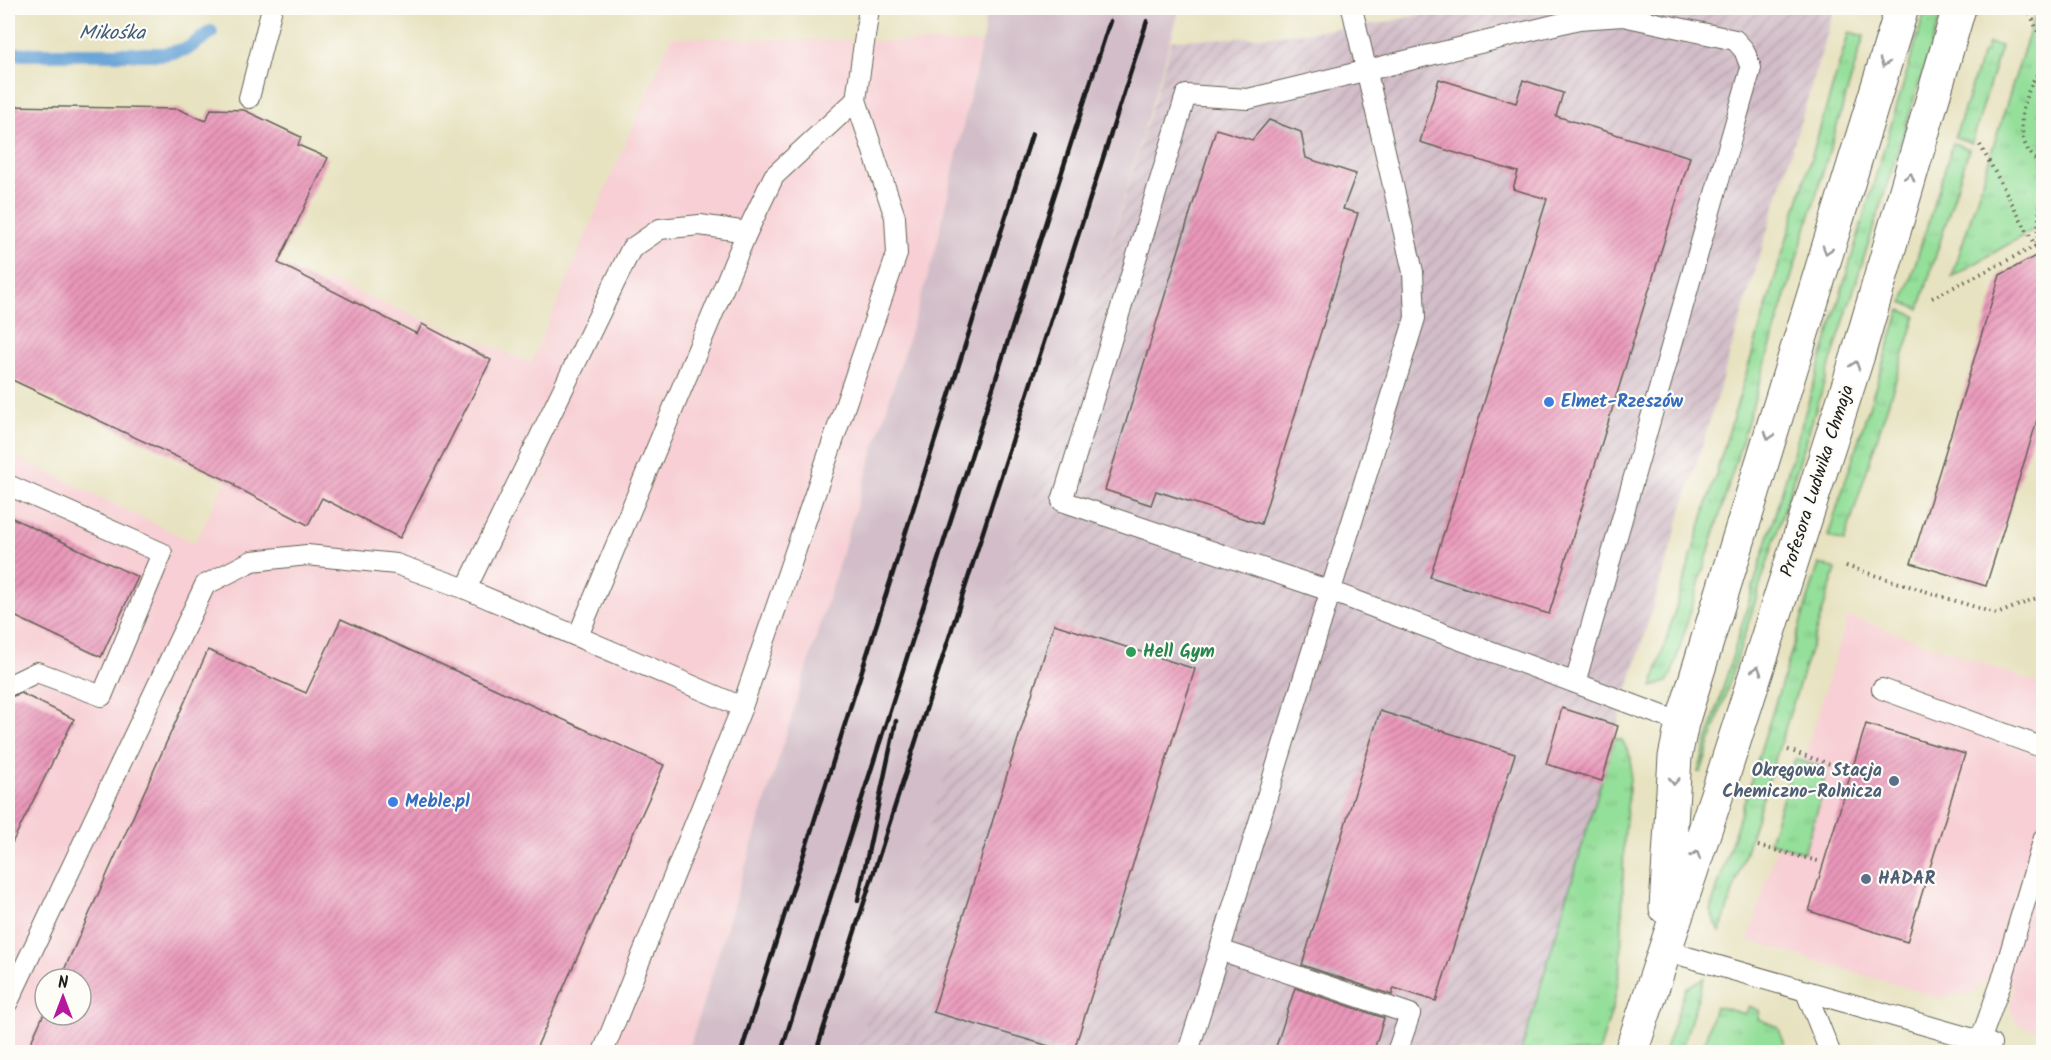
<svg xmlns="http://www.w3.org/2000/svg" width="2051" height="1060" viewBox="0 0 2051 1060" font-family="Kalam,sans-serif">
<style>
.built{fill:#f7cfd4;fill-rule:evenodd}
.industrial{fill:url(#industrial-furrows)}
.railway{fill:#d2bdc8}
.grass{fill:url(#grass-tufts);stroke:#587e5b;stroke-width:1.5}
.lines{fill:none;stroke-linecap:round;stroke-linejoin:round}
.stream{stroke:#64a1d5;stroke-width:14}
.building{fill:url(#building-hatch)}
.lane-casing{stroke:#636155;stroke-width:22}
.street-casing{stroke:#636155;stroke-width:35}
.path{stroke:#636155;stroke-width:4;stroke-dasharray:1.5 4.5;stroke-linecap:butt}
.lane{stroke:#fff;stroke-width:20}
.street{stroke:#fff;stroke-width:33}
.rail{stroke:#1c1c1c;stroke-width:4.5}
.oneway{stroke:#999}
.shop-dot{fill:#3f7fe0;stroke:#fdfcf7;stroke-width:2}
.leisure-dot{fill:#2e9e5b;stroke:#fdfcf7;stroke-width:2}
.service-dot{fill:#5c6f8a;stroke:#fdfcf7;stroke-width:2}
.labels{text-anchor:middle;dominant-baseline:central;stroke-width:4.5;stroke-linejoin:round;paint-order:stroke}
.shop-label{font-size:18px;font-weight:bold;fill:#366cbe;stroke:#fdfcf7;text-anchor:start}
.street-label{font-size:18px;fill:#1c1c1c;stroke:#fdfcf7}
.leisure-label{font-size:18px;font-weight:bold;fill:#27864d;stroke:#fdfcf7;text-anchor:start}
.service-label{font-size:18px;font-weight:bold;fill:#4e5e75;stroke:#fdfcf7;text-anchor:end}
.water-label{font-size:20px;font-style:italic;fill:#405e78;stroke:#fdfcf7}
</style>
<defs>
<pattern id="industrial-furrows" width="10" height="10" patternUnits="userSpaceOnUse" patternTransform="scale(1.5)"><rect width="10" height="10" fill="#d2bdc8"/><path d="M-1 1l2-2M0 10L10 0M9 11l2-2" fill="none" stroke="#b4a2ab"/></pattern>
<pattern id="grass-tufts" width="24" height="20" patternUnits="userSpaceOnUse" patternTransform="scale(1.5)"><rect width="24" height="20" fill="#94df9a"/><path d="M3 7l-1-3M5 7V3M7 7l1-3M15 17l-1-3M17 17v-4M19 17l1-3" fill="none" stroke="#7fbf84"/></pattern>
<pattern id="building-hatch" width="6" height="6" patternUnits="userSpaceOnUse" patternTransform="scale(1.5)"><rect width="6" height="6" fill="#ea97b9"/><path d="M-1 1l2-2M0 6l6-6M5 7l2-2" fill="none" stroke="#bd7a96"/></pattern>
</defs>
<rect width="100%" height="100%" fill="#fdfcf7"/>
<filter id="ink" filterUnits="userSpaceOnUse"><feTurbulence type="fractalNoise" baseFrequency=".0167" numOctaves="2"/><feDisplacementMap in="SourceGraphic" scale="12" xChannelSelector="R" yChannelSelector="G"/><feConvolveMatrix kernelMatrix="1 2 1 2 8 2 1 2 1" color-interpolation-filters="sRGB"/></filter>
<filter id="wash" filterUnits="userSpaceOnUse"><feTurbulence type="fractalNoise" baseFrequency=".008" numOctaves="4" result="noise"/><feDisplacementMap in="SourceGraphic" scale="24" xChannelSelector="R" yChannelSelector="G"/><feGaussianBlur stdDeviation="1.35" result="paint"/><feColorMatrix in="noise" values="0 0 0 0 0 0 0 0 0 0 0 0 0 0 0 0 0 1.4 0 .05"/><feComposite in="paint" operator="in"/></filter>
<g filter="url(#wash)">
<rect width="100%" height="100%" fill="#e7e2c0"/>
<g class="built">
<path d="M671 37 982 43 935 252 688 1052H8V453L195 543 327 280 531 363ZM45 979H81V1015H45Z"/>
<path d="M1848 616 2043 685V1033L2019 1025 2009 1007 2014 987 2001 983 1985 979 1974 992 1939 998 1748 940Z"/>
</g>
<path class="industrial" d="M1449 8H1835L1632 675 1521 1052H857L1069 382 1172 40 1262 37 1318 31 1382 23Z"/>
<path class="railway" d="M987 8H1180L1069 382 857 1052H688L935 252 982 43Z"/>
<g class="grass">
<path d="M1926 8H1943L1701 772H1698Z"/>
<path d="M2037 8H2044L2043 224 1952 277Z"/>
<path d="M1849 32 1864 36 1672 673 1667 682 1652 687Z"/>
<path d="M1988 43 2001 46 1972 143 1955 137 1983 52H1986Z"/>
<path d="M1953 143 1969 149 1919 309 1903 303Z"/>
<path d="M1900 310 1916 316 1844 542 1828 536Z"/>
<path d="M1819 564 1836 569 1720 932 1710 911Z"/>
<path d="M1614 738 1622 740 1631 758V768L1624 839 1621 964 1614 1003 1599 1052H1521Z"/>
<path d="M1795 759 1827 769 1823 783 1825 786 1804 852 1769 842Z"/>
<path d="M1704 978 1681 1052H1664L1686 988Z"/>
<path d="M1715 1006 1745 1014 1749 1006 1760 1011 1758 1019 1778 1027 1788 1052H1718L1704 1045Z"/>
</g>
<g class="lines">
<path class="stream" d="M8 54H164L187 49 211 32"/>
</g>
<g id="blocks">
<g class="building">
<path d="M1439 79 1516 103 1523 80 1563 93 1556 116 1690 157 1549 614 1430 577 1547 199 1513 189 1518 172 1420 142Z"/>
<path d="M8 106 178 109 206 121 211 109 244 110 301 137 298 145 328 158 278 263 417 334 422 324 491 360 400 538 322 498 308 525 234 486 235 484 8 378Z"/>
<path d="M1269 120 1301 132 1306 158 1356 174 1343 209 1358 213 1261 524 1156 491 1151 505 1105 490 1216 129 1252 140Z"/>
<path d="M2043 252V401L1986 586 1911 563 2000 275Z"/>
<path d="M8 516 138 577 101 657 8 613Z"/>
<path d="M341 619 664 765 534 1053H26L45 1011V1015H81V979H60L208 650 306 693Z"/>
<path d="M1054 624 1195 669 1073 1053 933 1012Z"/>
<path d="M21 693 74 719 8 851V698Z"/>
<path d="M1562 708 1618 726 1602 781 1546 764Z"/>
<path d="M1380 711 1515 754 1436 1001 1394 988 1392 995 1302 965Z"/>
<path d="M1866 724 1965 754 1907 942 1809 911Z"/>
<path d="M1295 988 1384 1018 1373 1053H1274Z"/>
</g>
</g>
</g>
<g filter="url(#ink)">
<use href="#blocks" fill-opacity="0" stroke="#636155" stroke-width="1.5"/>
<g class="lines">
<g class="lane-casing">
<g id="lane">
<path d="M249 98 272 8"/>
<path d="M8 485 162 553 102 696 37 672 8 686"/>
<path d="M466 589 631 249 660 229 700 225 747 232"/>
<path d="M578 636 747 232 774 176 856 100"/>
<path d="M1575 683 1751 68 1744 50 1735 40 1623 16 1579 19 1248 99 1186 95 1062 501 1330 591 1682 723"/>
<path d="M1882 689 2044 748"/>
<path d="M1220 950 1410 1014 1397 1052"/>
<path d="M1663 950 1991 1044 1988 1052"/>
<path d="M1806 992 1830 1052"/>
<path d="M8 1002 205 585 252 561 307 555 396 564 466 589 742 707"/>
<path d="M1980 1041 2001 983 2044 838"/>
<path d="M603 1052 742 707 897 254 895 217 856 100 869 8"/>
<path d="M1188 1052 1415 318 1413 272 1352 8"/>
</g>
</g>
<g class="street-casing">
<g id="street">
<path d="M1666 908 1675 757 1682 723 1902 8"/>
<path d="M1631 1052 1722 779 1858 355 1959 8"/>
</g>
</g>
<g class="path">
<path d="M2028 8 2044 47"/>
<path d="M2044 65C2021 92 2008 145 2044 166"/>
<path d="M1980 145 2036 247 2044 169"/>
<path d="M1932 298 2044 242"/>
<path d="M1846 566 1997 614 2044 595"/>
<path d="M1788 750 1851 771"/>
<path d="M1758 846 1822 862"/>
<path d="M1692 1052H1694"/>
</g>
<use href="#lane" class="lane"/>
<use href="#street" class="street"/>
<g class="rail">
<path d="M858 900 896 721"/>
<path d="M741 1052 1032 134"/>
<path d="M781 1052 1110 21"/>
<path d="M816 1052 1147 21"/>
</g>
</g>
<defs><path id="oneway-chevron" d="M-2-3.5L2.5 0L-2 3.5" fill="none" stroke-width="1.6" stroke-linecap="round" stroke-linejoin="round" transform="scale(1.5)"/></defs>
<g class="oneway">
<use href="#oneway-chevron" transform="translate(1884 63) rotate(107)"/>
<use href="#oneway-chevron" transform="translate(1910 177) rotate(-74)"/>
<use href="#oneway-chevron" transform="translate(1827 250) rotate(107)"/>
<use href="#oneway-chevron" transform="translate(1855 365) rotate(-72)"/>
<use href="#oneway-chevron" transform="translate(1769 436) rotate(107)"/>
<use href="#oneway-chevron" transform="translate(1757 670) rotate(-72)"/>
<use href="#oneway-chevron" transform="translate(1674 781) rotate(94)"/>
<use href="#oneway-chevron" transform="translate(1696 855) rotate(-71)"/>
</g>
</g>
<g class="shop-dot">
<circle cx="1549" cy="402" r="6"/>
<circle cx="393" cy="802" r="6"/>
</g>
<circle class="leisure-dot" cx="1131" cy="652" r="6"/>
<g class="service-dot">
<circle cx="1894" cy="781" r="6"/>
<circle cx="1866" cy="879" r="6"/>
</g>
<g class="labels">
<g class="shop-label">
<text x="1561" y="402">Elmet-Rzeszów</text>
<text x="405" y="802">Meble.pl</text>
</g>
<g class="street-label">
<text transform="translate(1818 481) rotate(-72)">Profesora Ludwika Chmaja</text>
</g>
<g class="leisure-label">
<text x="1143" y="652">Hell Gym</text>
</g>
<g class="service-label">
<text x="1882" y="771">Okręgowa Stacja<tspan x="1882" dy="21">Chemiczno-Rolnicza</tspan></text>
<text x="1878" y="879" text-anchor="start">HADAR</text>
</g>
<g class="water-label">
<text x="112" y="34">Mikośka</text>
</g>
</g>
<rect width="2051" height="1060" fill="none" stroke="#fdfcf7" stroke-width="30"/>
<g transform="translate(63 997)"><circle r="28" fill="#fdfcf7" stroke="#a3a29f" stroke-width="1.5"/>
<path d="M0-4.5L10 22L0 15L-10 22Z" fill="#b5179e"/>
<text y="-9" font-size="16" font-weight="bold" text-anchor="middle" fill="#1c1c1c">N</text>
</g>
</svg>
